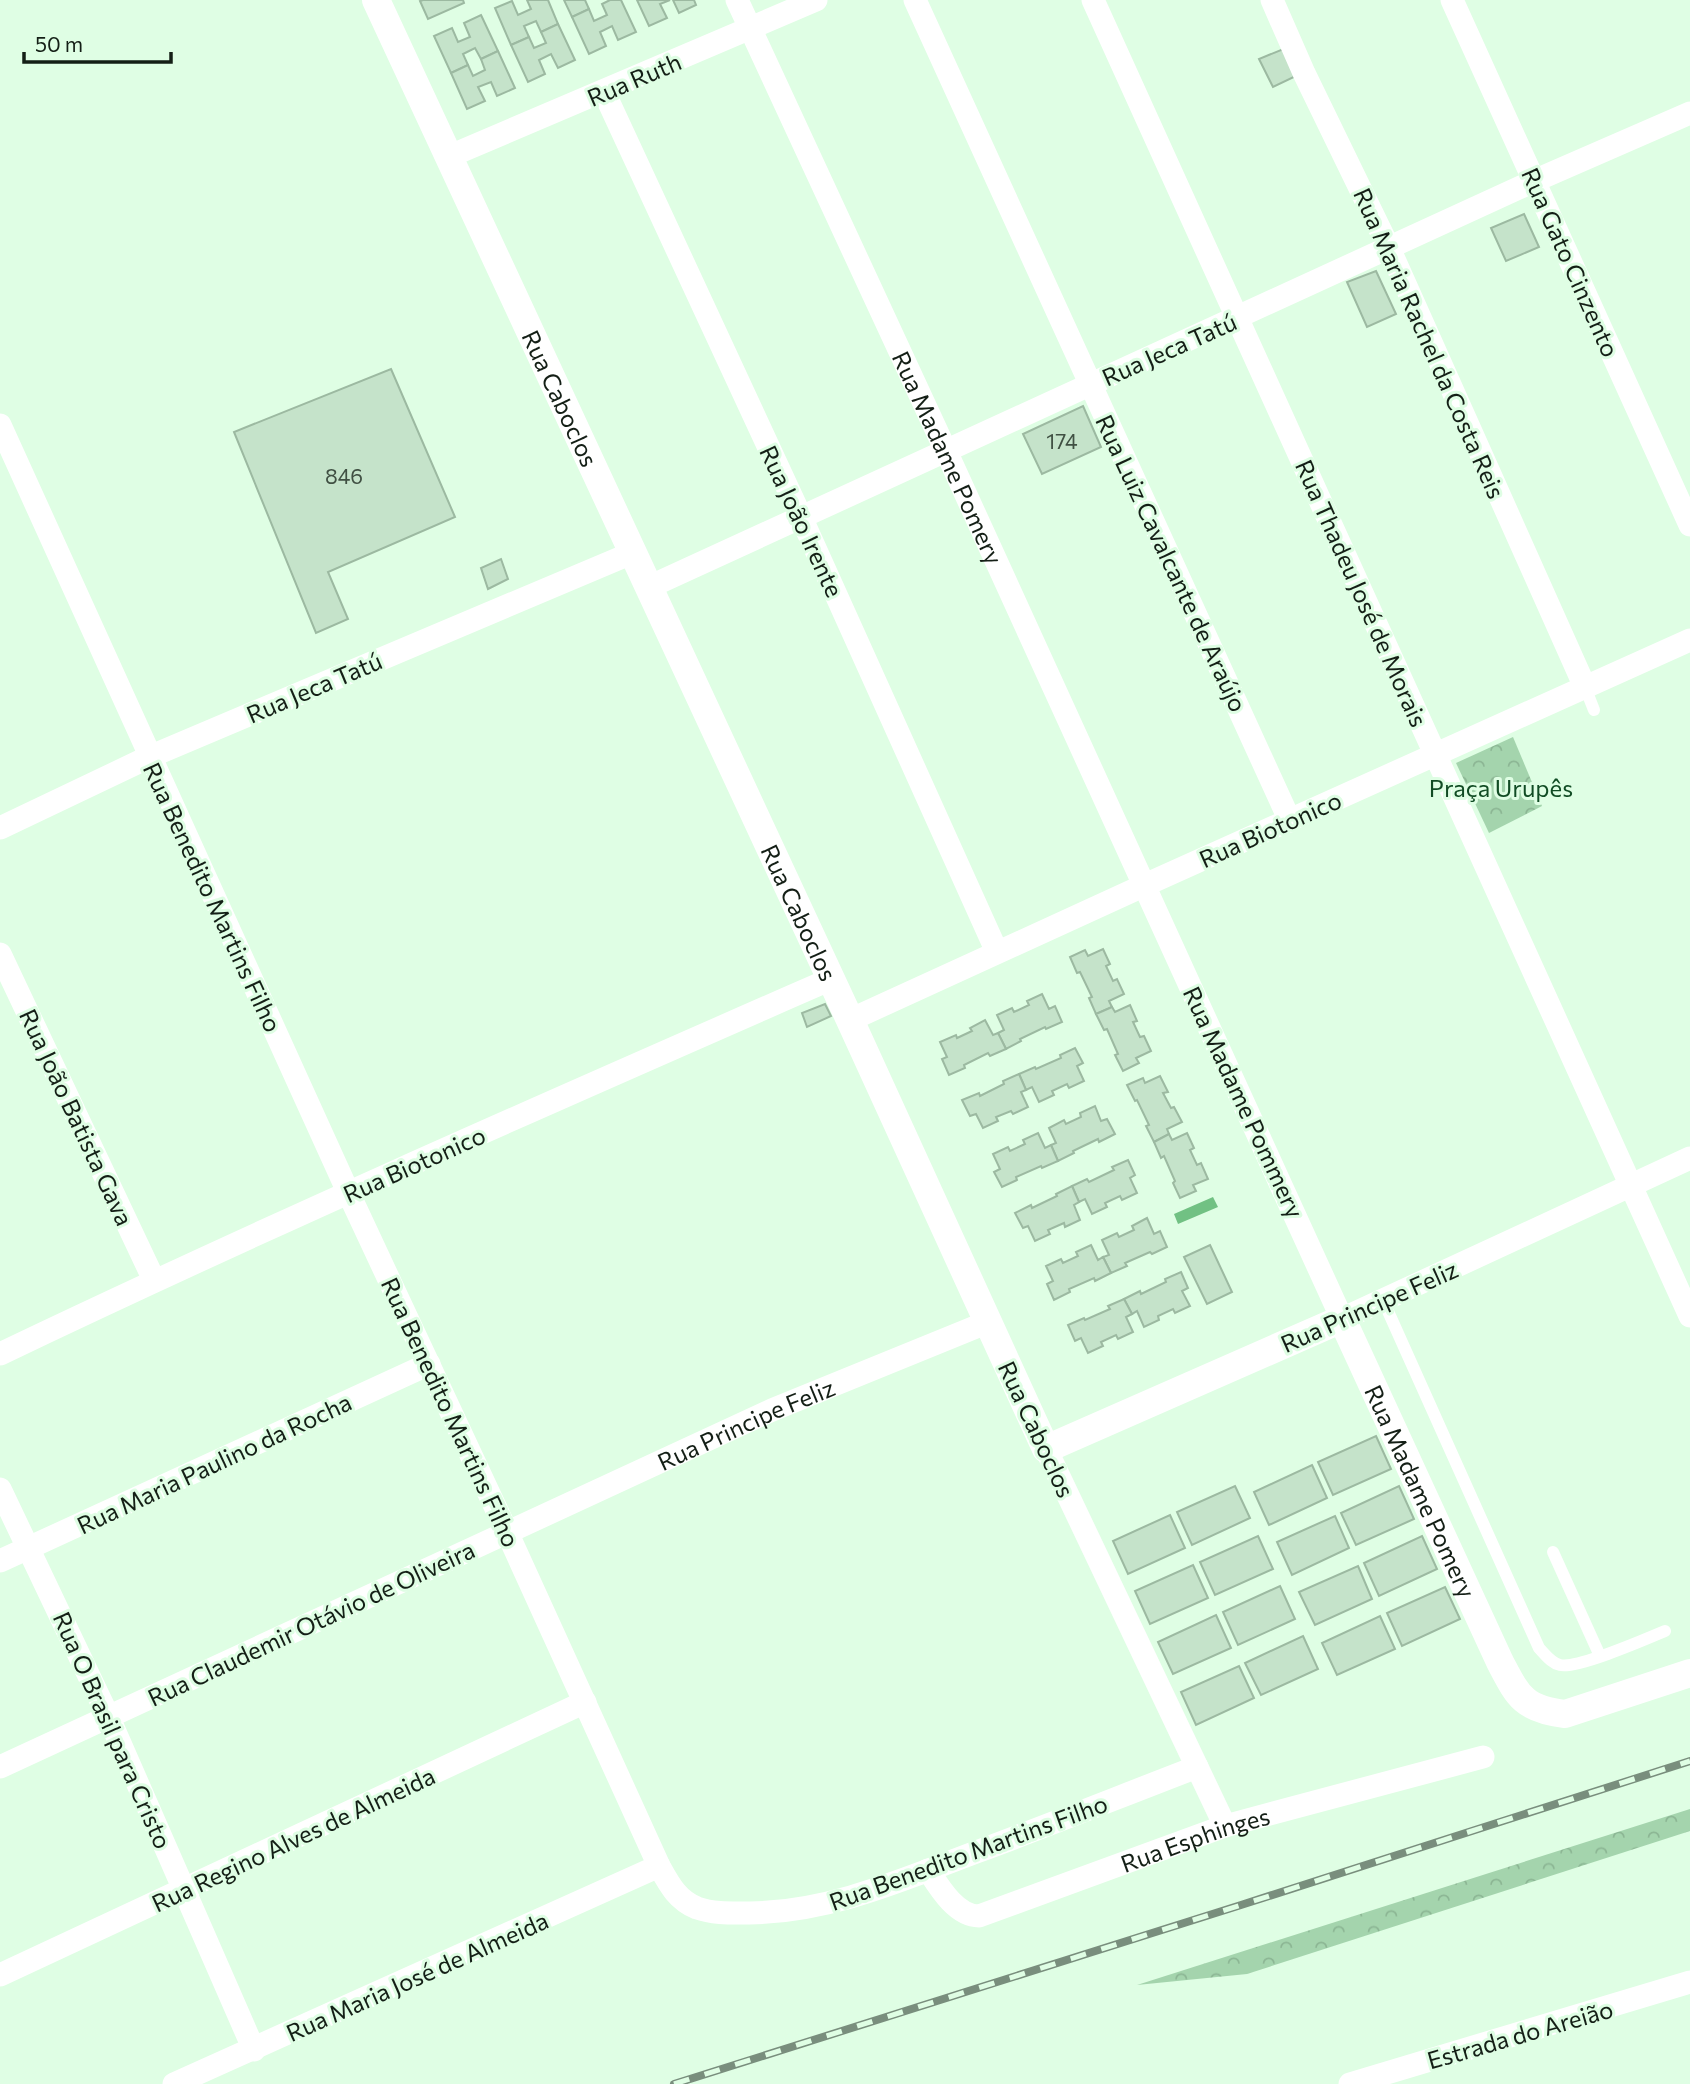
<svg xmlns="http://www.w3.org/2000/svg" width="1690" height="2084" viewBox="0 0 1690 2084" font-family="Commissioner,sans-serif">
<style>
.forest{fill:url(#forest-crowns)}
.water{fill:#71c183}
.building{fill:#c5e3ca;stroke:#9cb9a1;stroke-width:2}
.lines{fill:none;stroke-linecap:round;stroke-linejoin:round}
.service{stroke:#fff;stroke-width:12}
.minor{stroke:#fff;stroke-width:23}
.tertiary{stroke:#fff;stroke-width:28}
.rail-casing{stroke:#798e7d;stroke-width:8}
.rail{stroke:#dffee4;stroke-width:5;stroke-dasharray:16;stroke-linecap:butt}
.labels{text-anchor:middle;dominant-baseline:central;stroke-width:6;stroke-linejoin:round;paint-order:stroke}
.number-label{font-size:21px;fill:#405043}
.street-label{font-size:24px;fill:#141f16;stroke:#dffee4}
.park-label{font-size:24px;fill:#114c24;stroke:#dffee4}
</style>
<defs>
<pattern id="forest-crowns" width="20" height="18" patternUnits="userSpaceOnUse" patternTransform="scale(1.75)"><rect width="20" height="18" fill="#a4d4ad"/><path d="M2 6a3 3 0 1 1 6 0M12 15a3 3 0 1 1 6 0" fill="none" stroke="#8cb694"/></pattern>
</defs>
<rect width="100%" height="100%" fill="#dffee4"/>
<g class="forest">
<path d="M1513 737 1542 806 1489 833 1456 763Z"/>
<path d="M1690 1809V1831L1247 1974 1137 1985Z"/>
</g>
<path class="water" d="M1213 1197 1218 1207 1178 1224 1174 1214Z"/>
<g class="building">
<path d="M423 0H463L464 3 428 19 420 1Z"/>
<path d="M527 0H548L558 24 541 32 536 21 524 26 529 37 511 45 495 8 512 1 518 15 531 9Z"/>
<path d="M564 0H585L589 9 572 17Z"/>
<path d="M610 0H621L636 32 618 40 612 26 600 32 606 46 589 54 572 17 589 9 594 21 607 15 602 4Z"/>
<path d="M637 0H670L660 4 667 18 649 26Z"/>
<path d="M673 0H694L696 5 679 13Z"/>
<path d="M481 15 498 51 481 59 475 48 463 54 468 65 451 73 434 36 452 28 458 42 470 37 464 23Z"/>
<path d="M558 24 575 60 558 68 551 54 539 60 545 74 528 82 511 45 529 37 534 48 546 43 541 32Z"/>
<path d="M1286 48 1298 75 1273 87 1259 59Z"/>
<path d="M498 51 515 88 497 96 491 82 478 87 485 101 467 109 451 73 468 65 473 76 485 70 481 59Z"/>
<path d="M1524 214 1539 247 1506 261 1491 228Z"/>
<path d="M1376 271 1396 314 1367 327 1347 282Z"/>
<path d="M391 369 455 517 328 572 348 619 316 633 234 432Z"/>
<path d="M1083 406 1101 447 1042 474 1023 434Z"/>
<path d="M501 559 508 579 488 589 481 568Z"/>
<path d="M1103 949 1110 964 1106 966 1113 981 1117 979 1124 994 1109 1001 1112 1007 1096 1014 1089 998 1092 997 1080 972 1077 973 1070 957 1085 950 1088 956Z"/>
<path d="M1042 994 1049 1009 1055 1006 1062 1022 1046 1029 1045 1027 1020 1039 1021 1041 1006 1049 998 1033 1004 1030 997 1015 1012 1008 1014 1012 1029 1005 1027 1001Z"/>
<path d="M825 1004 831 1016 807 1027 802 1013Z"/>
<path d="M1130 1005 1137 1021 1133 1022 1140 1037 1144 1036 1151 1051 1136 1058 1139 1063 1123 1071 1115 1055 1118 1054 1107 1029 1104 1030 1096 1014 1112 1007 1115 1012Z"/>
<path d="M985 1020 993 1035 998 1033 1006 1049 990 1056 988 1053 964 1065 965 1068 949 1075 942 1059 947 1057 940 1042 956 1035 957 1038 972 1031 970 1028Z"/>
<path d="M1075 1048 1083 1063 1077 1066 1084 1081 1069 1088 1067 1084 1052 1091 1054 1095 1039 1102 1032 1087 1026 1090 1019 1074 1035 1067 1036 1069 1061 1058 1060 1055Z"/>
<path d="M1019 1074 1026 1090 1021 1092 1028 1107 1013 1114 1011 1111 996 1117 998 1121 983 1128 976 1114 970 1116 962 1100 979 1093 980 1096 1004 1084 1003 1081Z"/>
<path d="M1160 1076 1168 1092 1163 1093 1171 1108 1174 1107 1182 1122 1167 1129 1169 1134 1154 1142 1146 1126 1149 1125 1137 1100 1135 1101 1127 1085 1143 1078 1145 1083Z"/>
<path d="M1095 1106 1101 1121 1107 1119 1115 1134 1099 1142 1098 1139 1073 1151 1074 1153 1058 1161 1051 1145 1056 1143 1049 1128 1064 1120 1066 1124 1081 1117 1080 1113Z"/>
<path d="M1038 1133 1045 1148 1051 1145 1058 1161 1042 1168 1041 1166 1016 1177 1017 1180 1002 1187 994 1172 1000 1169 993 1154 1008 1147 1010 1151 1025 1144 1023 1140Z"/>
<path d="M1187 1133 1194 1148 1190 1150 1197 1165 1201 1163 1208 1179 1193 1185 1196 1191 1180 1198 1173 1183 1175 1181 1164 1156 1161 1158 1154 1142 1169 1134 1172 1140Z"/>
<path d="M1128 1160 1135 1175 1130 1178 1137 1193 1122 1200 1120 1196 1105 1203 1107 1207 1092 1214 1085 1199 1079 1202 1072 1186 1087 1179 1089 1182 1114 1170 1112 1167Z"/>
<path d="M1072 1186 1079 1202 1074 1205 1080 1220 1065 1227 1064 1223 1048 1230 1050 1234 1035 1241 1028 1226 1023 1228 1015 1213 1031 1205 1032 1208 1057 1196 1056 1194Z"/>
<path d="M1147 1218 1154 1234 1160 1231 1167 1247 1152 1254 1150 1252 1125 1263 1127 1266 1111 1273 1103 1257 1109 1255 1102 1240 1117 1233 1119 1237 1134 1230 1132 1226Z"/>
<path d="M1091 1245 1098 1260 1103 1257 1111 1273 1095 1281 1094 1278 1069 1289 1070 1292 1054 1300 1047 1284 1053 1281 1046 1266 1061 1259 1063 1263 1078 1256 1076 1252Z"/>
<path d="M1210 1245 1232 1292 1207 1304 1184 1257Z"/>
<path d="M1181 1272 1188 1288 1182 1291 1190 1306 1175 1313 1173 1309 1158 1316 1159 1320 1144 1327 1137 1311 1132 1314 1124 1299 1140 1291 1141 1294 1166 1282 1165 1279Z"/>
<path d="M1124 1299 1132 1314 1126 1317 1133 1332 1118 1339 1116 1335 1101 1342 1103 1346 1088 1353 1081 1338 1075 1341 1068 1325 1084 1318 1085 1320 1110 1309 1108 1306Z"/>
<path d="M1376 1436 1391 1469 1333 1495 1318 1462Z"/>
<path d="M1312 1465 1327 1498 1269 1525 1254 1492Z"/>
<path d="M1235 1486 1250 1518 1192 1545 1177 1512Z"/>
<path d="M1399 1486 1414 1519 1356 1545 1341 1513Z"/>
<path d="M1170 1515 1185 1548 1128 1574 1113 1541Z"/>
<path d="M1335 1516 1349 1548 1292 1575 1277 1542Z"/>
<path d="M1258 1536 1273 1569 1215 1595 1200 1562Z"/>
<path d="M1422 1536 1437 1569 1379 1596 1364 1563Z"/>
<path d="M1193 1565 1208 1598 1150 1624 1135 1591Z"/>
<path d="M1358 1566 1372 1599 1315 1625 1299 1592Z"/>
<path d="M1280 1586 1295 1619 1238 1645 1223 1612Z"/>
<path d="M1445 1587 1460 1619 1402 1646 1387 1613Z"/>
<path d="M1216 1615 1231 1648 1173 1674 1158 1642Z"/>
<path d="M1380 1616 1395 1649 1337 1675 1322 1643Z"/>
<path d="M1303 1636 1318 1669 1261 1695 1245 1663Z"/>
<path d="M1239 1666 1254 1698 1196 1725 1181 1692Z"/>
</g>
<g class="lines">
<g class="service">
<path d="M1585 687 1594 710"/>
<path d="M1383 1300 1539 1648C1545 1654 1551 1663 1560 1665 1577 1669 1646 1639 1665 1631"/>
<path d="M1553 1552 1600 1656"/>
</g>
<g class="minor">
<path id="s1" d="M737 0 946 451 1342 1319 1690 1158"/>
<path d="M915 0 1290 821"/>
<path d="M1093 0 1690 1316"/>
<path d="M1272 0 1304 73 1389 248 1585 687"/>
<path d="M1452 0 1690 525"/>
<path d="M604 92 801 517 997 952"/>
<path d="M450 156 816 0"/>
<path d="M0 425 349 1194 507 1532 659 1866C669 1884 677 1900 697 1908 714 1914 732 1913 750 1913 831 1912 904 1879 979 1851 1052 1824 1124 1795 1197 1767"/>
<path d="M649 587 1534 181 1690 113"/>
<path d="M0 828 149 757 632 553"/>
<path d="M0 954 154 1280"/>
<path d="M850 1020 1145 885 1690 640"/>
<path d="M0 1354C274 1223 553 1101 831 979"/>
<path d="M1046 1449 1225 1826"/>
<path d="M0 1489 109 1718 254 2050"/>
<path d="M0 1561 429 1364"/>
<path id="s2" d="M0 1767 772 1410 988 1322"/>
<path id="s3" d="M928 1870C939 1887 956 1916 979 1916L1225 1826 1483 1757"/>
<path d="M0 1975 585 1702"/>
<path d="M174 2084 659 1866"/>
<path d="M1350 2084 1690 1982"/>
</g>
<path class="tertiary" id="s4" d="M376 0 850 1020 1046 1449 1342 1319 1500 1662C1518 1696 1523 1709 1565 1714L1690 1673"/>
<g class="rail-casing">
<path id="rail" d="M674 2084 1241 1905 1690 1761"/>
</g>
<use href="#rail" class="rail"/>
</g>
<g class="labels">
<g class="number-label">
<text x="1062" y="440">174</text>
<text x="344" y="475">846</text>
</g>
<g class="street-label">
<text transform="translate(634 79) rotate(-23)">Rua Ruth</text>
<text transform="translate(1571 262) rotate(66)">Rua Gato Cinzento</text>
<text transform="translate(1430 343) rotate(66)">Rua Maria Rachel da Costa Reis</text>
<text transform="translate(1169 349) rotate(-24)">Rua Jeca Tatú</text>
<text stroke="none"><textPath href="#s4" startOffset="439">Rua Caboclos</textPath></text>
<text stroke="none"><textPath href="#s1" startOffset="504">Rua Madame Pomery</textPath></text>
<text transform="translate(802 521) rotate(65)">Rua João Irente</text>
<text transform="translate(1172 563) rotate(65)">Rua Luiz Cavalcante de Araújo</text>
<text transform="translate(1362 593) rotate(66)">Rua Thadeu José de Morais</text>
<text transform="translate(314 687) rotate(-23)">Rua Jeca Tatú</text>
<text transform="translate(1270 829) rotate(-24)">Rua Biotonico</text>
<text transform="translate(213 897) rotate(65)">Rua Benedito Martins Filho</text>
<text stroke="none"><textPath href="#s4" startOffset="1006">Rua Caboclos</textPath></text>
<text transform="translate(1244 1102) rotate(65)">Rua Madame Pommery</text>
<text transform="translate(77 1117) rotate(65)">Rua João Batista Gava</text>
<text transform="translate(414 1164) rotate(-24)">Rua Biotonico</text>
<text transform="translate(1369 1306) rotate(-24)">Rua Principe Feliz</text>
<text transform="translate(451 1412) rotate(65)">Rua Benedito Martins Filho</text>
<text stroke="none"><textPath href="#s2" startOffset="821">Rua Principe Feliz</textPath></text>
<text transform="translate(1037 1429) rotate(65)">Rua Caboclos</text>
<text transform="translate(214 1463) rotate(-25)">Rua Maria Paulino da Rocha</text>
<text stroke="none"><textPath href="#s4" startOffset="2109">Rua Madame Pomery</textPath></text>
<text transform="translate(311 1623) rotate(-25)">Rua Claudemir Otávio de Oliveira</text>
<text transform="translate(113 1730) rotate(66)">Rua O Brasil para Cristo</text>
<text transform="translate(293 1839) rotate(-25)">Rua Regino Alves de Almeida</text>
<text stroke="none"><textPath href="#s3" startOffset="301">Rua Esphinges</textPath></text>
<text transform="translate(968 1852) rotate(-20)">Rua Benedito Martins Filho</text>
<text transform="translate(417 1976) rotate(-24)">Rua Maria José de Almeida</text>
<text transform="translate(1520 2034) rotate(-16)">Estrada do Areião</text>
</g>
<g class="park-label">
<text x="1501" y="787">Praça Urupês</text>
</g>
</g>
<path d="M24 52v10h147v-10" fill="none" stroke="#141f16" stroke-width="3.5"/>
<text x="35" y="52" font-size="21" fill="#141f16" stroke="#dffee4" stroke-width="5" paint-order="stroke">50 m</text>
</svg>
